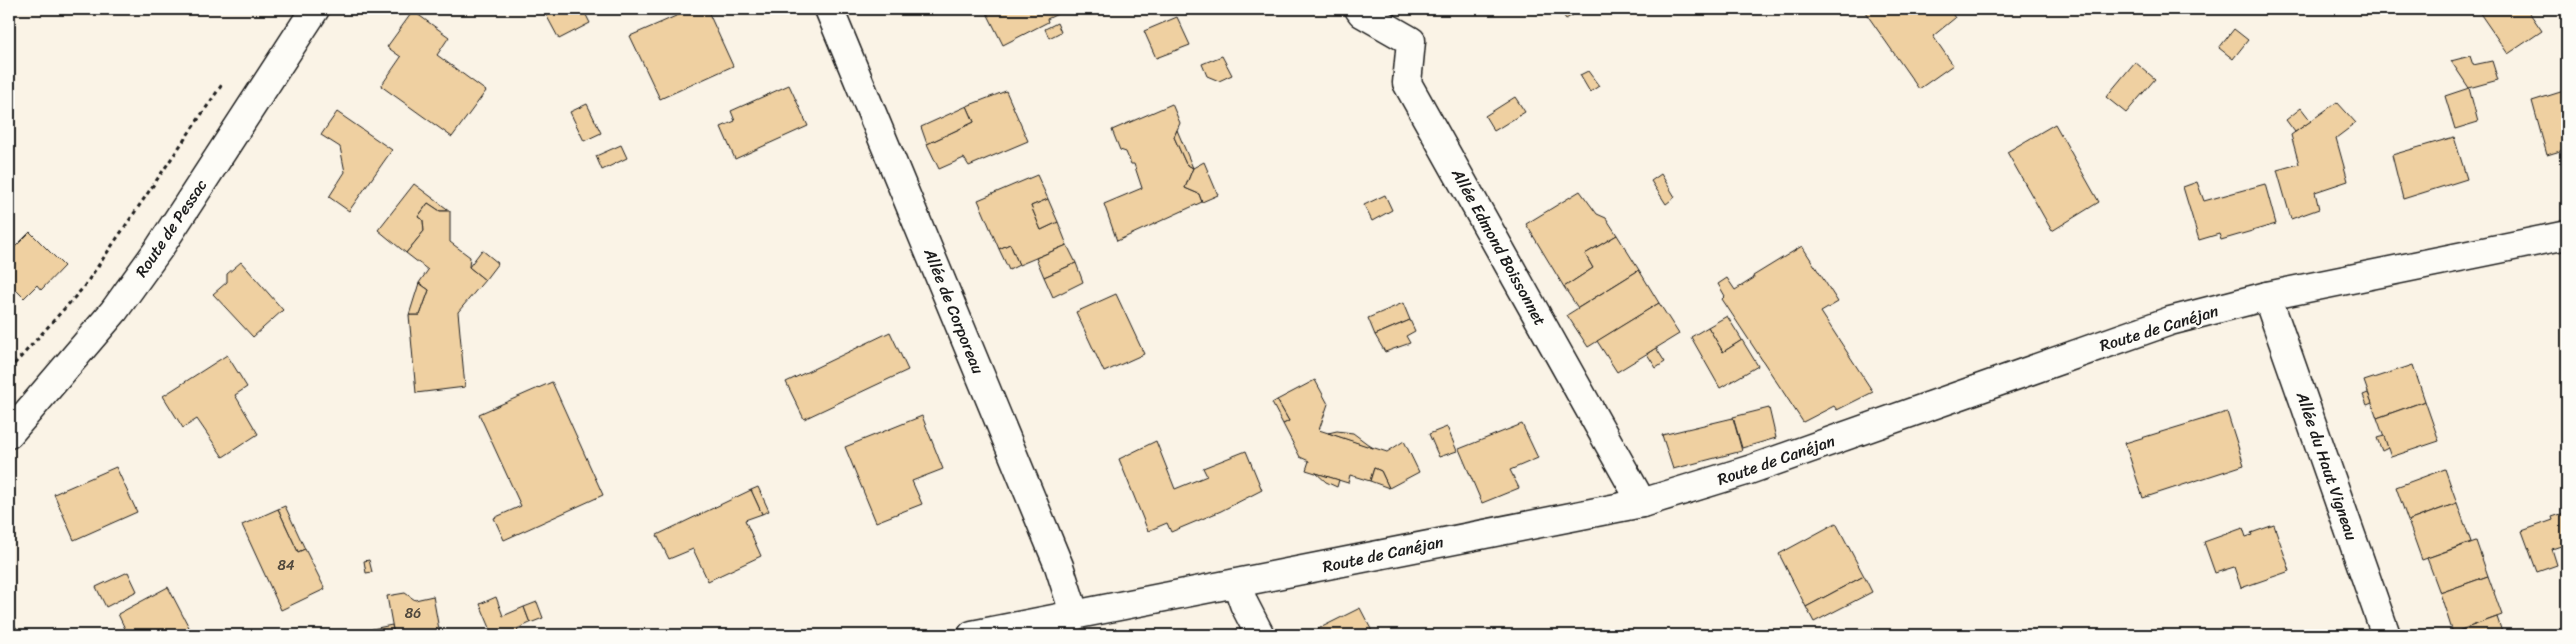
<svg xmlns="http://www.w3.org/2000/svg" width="2576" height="644" viewBox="0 0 2576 644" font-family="Sriracha,sans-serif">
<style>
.building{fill:#efd0a1;stroke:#1c1c1c}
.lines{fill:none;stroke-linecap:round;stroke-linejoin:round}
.lane-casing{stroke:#1c1c1c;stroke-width:19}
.street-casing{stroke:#1c1c1c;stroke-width:31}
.secondary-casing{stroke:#1c1c1c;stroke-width:31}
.path{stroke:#1c1c1c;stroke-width:3;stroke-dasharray:4 4;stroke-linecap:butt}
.lane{stroke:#fdfcf7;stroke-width:15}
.street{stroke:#fdfcf7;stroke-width:28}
.secondary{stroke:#fdfcf7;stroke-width:28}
.labels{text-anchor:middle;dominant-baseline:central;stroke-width:5;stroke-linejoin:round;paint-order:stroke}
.number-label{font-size:14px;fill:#51493d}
.street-label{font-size:16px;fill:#1c1c1c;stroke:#fdfcf7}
</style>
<rect width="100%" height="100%" fill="#faf3e6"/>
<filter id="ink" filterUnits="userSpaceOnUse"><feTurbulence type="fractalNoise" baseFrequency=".02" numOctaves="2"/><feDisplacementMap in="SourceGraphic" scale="10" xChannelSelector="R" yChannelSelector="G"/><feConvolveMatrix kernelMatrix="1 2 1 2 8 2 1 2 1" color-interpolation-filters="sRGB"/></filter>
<g filter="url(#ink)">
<g class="building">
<path d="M543 9H583L590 23 559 39Z"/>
<path d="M692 9H707L733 66 660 99 630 36Z"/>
<path d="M985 9H1068L1047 19 1048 22 1003 45Z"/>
<path d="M1559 9H1582L1566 19Z"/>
<path d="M1863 9H1949L1955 18 1933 36 1953 65 1919 89Z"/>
<path d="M2477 9H2527L2542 31 2508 54Z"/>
<path d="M413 11 449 37 437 55 486 91 452 137 381 86 401 57 387 47Z"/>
<path d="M1177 17 1190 45 1156 58 1144 31Z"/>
<path d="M1057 23 1061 32 1049 38 1045 29Z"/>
<path d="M2234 29 2248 40 2233 59 2219 48Z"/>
<path d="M1222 56 1232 75 1219 81 1207 76 1202 64Z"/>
<path d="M2470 56 2473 65 2492 61 2498 80 2469 88 2451 61Z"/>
<path d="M2135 62 2155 79 2126 113 2106 97Z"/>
<path d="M1588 71 1599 86 1590 92 1580 75Z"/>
<path d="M789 85 808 126 735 159 721 127 735 121 731 111Z"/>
<path d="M2469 88 2478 122 2455 129 2445 96Z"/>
<path d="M2567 90V149L2547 155 2532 101Z"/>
<path d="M1006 91 1028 141 969 166 964 158 939 169 927 144 974 122 967 106Z"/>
<path d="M1515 97 1525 112 1494 131 1485 116Z"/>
<path d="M2337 102 2356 123 2336 138 2348 181 2315 192 2319 209 2291 219 2277 170 2299 164 2291 135Z"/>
<path d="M587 104 601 133 584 141 570 112Z"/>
<path d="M1172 104 1180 123 1174 137 1186 164 1193 168 1185 188 1199 194 1202 202 1117 241 1104 204 1142 188 1134 164H1131L1126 152 1120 150 1112 130Z"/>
<path d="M967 106 974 122 927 144 921 127Z"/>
<path d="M2301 108 2311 121 2295 132 2286 120Z"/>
<path d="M337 112 392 150 349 211 329 197 345 172 340 147 321 135Z"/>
<path d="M2055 124 2099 202 2052 231 2007 152Z"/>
<path d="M1177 130 1193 168 1186 164 1174 137Z"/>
<path d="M2454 137 2467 179 2403 199 2392 155Z"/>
<path d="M621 145 627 158 602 170 596 156Z"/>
<path d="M1204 162 1218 195 1202 202 1199 194 1185 188 1193 168Z"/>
<path d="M1661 174 1675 197 1666 204 1651 181Z"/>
<path d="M1037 175 1048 199 1031 206 1041 230 1058 222 1067 245 1019 265 1010 244 999 249 978 200Z"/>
<path d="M2197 182 2204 201 2265 184 2276 224 2221 240 2219 234 2199 240 2183 187Z"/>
<path d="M414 184 450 211H440L428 203 418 217 423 220 424 231 406 253 378 230Z"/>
<path d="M1580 191 1597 214 1606 218 1617 235 1585 254 1593 268 1564 287 1526 224Z"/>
<path d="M1385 195 1392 210 1372 221 1364 205Z"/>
<path d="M1048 199 1058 222 1041 230 1031 206Z"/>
<path d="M428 203 440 211H450V242L470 257 469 267 485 280 458 312 465 387 416 393 409 315H420L429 290 419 283 428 270 406 253 424 231 423 220 418 217Z"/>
<path d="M30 232 64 266 41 290 37 285 24 298 9 283V250L10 252Z"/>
<path d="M1617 235 1639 270 1578 308 1564 287 1593 268 1585 254Z"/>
<path d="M1010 244 1019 265 1009 270 999 249Z"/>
<path d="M1067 245 1076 263 1044 277 1036 258Z"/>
<path d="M1802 246 1838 302 1821 312 1873 392 1837 410 1834 406 1803 422 1722 299 1725 296 1718 284 1727 278 1735 290 1754 278 1753 276Z"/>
<path d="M482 250 498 263 485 280 469 267Z"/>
<path d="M241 262 283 310 253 337 213 294 227 282V274Z"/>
<path d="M1076 263 1083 282 1053 297 1044 277Z"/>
<path d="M1639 270 1659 303 1588 347 1567 315Z"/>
<path d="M419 283 429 290 420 315H409Z"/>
<path d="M1116 294 1144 354 1104 372 1076 312Z"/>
<path d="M1403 303 1410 320 1375 335 1368 318Z"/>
<path d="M1659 303 1679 334 1617 372 1597 341Z"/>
<path d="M1727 316 1742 340 1723 352 1708 327Z"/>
<path d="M1410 320 1415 331 1406 336 1410 343 1385 352 1375 335Z"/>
<path d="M1708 327 1723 352 1742 340 1758 366 1720 388 1691 337Z"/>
<path d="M890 332 908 370 804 419 786 382Z"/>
<path d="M1656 348 1665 362 1656 368 1647 354Z"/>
<path d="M227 355 247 387 235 395 258 434 223 457 197 419 183 428 163 396Z"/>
<path d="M2413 365 2425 401 2377 418 2364 381Z"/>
<path d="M1315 380 1328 404 1319 430 1387 452 1404 441 1419 472 1389 488 1381 471 1374 468 1370 481 1350 475 1348 483 1306 470 1309 461 1300 457 1283 424 1289 421 1277 400Z"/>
<path d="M552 382 603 495 504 540 494 518 521 506 479 414Z"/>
<path d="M2368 393 2372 403 2367 405 2363 395Z"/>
<path d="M1277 400 1289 421 1283 424 1272 403Z"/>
<path d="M2425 401 2439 441 2391 457 2377 418Z"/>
<path d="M1769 408 1776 438 1742 448 1733 417Z"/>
<path d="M2227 412 2244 465 2143 498 2125 443Z"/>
<path d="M922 416 943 469 912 481 922 504 876 522 845 447Z"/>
<path d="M1733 418 1742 451 1673 469 1662 435Z"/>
<path d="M1522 424 1538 458 1510 470 1519 488 1482 503 1459 449Z"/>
<path d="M1447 427 1457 451 1439 457 1429 434Z"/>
<path d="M1337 431 1353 433 1373 448 1328 433Z"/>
<path d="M2384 436 2388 448 2382 451 2377 438Z"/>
<path d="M1156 441 1175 489 1207 476 1203 468 1246 451 1262 490 1221 511 1171 532 1167 523 1148 531 1119 459Z"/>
<path d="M116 467 137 512 74 540 54 494Z"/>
<path d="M1374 468 1381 471 1389 488 1370 481Z"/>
<path d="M2445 469 2457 503 2408 521 2396 487Z"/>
<path d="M1316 473 1339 480 1337 487 1326 482Z"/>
<path d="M758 487 769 511 762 514 751 490Z"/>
<path d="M751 490 762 514 745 520 761 556 708 581 693 549 669 559 657 535Z"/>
<path d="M2457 503 2471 542 2422 560 2408 521Z"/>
<path d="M285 506 305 549 298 552 278 509Z"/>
<path d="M278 509 298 552 305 549 325 589 281 610 242 525Z"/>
<path d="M2567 512V555L2564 545 2552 549 2557 565 2537 572 2522 531 2553 520 2552 517Z"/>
<path d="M1836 523 1864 576 1806 607 1779 554Z"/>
<path d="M2274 525 2290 571 2241 588 2234 567 2215 573 2204 542 2243 528 2246 537 2252 535 2251 533Z"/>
<path d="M2476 541 2488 576 2440 593 2427 558Z"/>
<path d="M369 560 372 572 366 573 364 561Z"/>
<path d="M128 572 137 591 106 607 96 587Z"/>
<path d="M1864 576 1872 592 1814 622 1806 607Z"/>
<path d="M2488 576 2502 615 2453 633 2440 593Z"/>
<path d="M168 587 193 635H128L118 614Z"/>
<path d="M405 593 415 600 433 596 440 635H394L387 596Z"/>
<path d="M496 597 503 616 524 607 530 623 517 629 519 635H493L480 604Z"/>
<path d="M537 602 543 618 530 623 524 607Z"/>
<path d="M1360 608 1374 635H1321L1318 629Z"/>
<path d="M2497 617 2503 635H2447Z"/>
<path d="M392 625 394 635H373L372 629Z"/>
</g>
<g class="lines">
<g class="lane-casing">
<path id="lane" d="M9 633 10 635"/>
</g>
<g class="street-casing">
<g id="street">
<path d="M829 9 1059 566 1075 616"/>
<path d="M1359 9 1362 13 1411 41 1407 83 1642 503"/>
<path d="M2267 296 2386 635"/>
<path d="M1237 584 1244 604 1260 635"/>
</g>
</g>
<g class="secondary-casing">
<g id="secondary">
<path d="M9 434 114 311 160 247 315 9"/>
<path d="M972 635 1642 503 1749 470 2170 321 2267 296 2567 235"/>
</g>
</g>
<path class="path" d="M9 370 83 288 223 83"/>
<use href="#lane" class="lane"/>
<use href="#street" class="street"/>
<use href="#secondary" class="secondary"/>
</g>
</g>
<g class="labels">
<g class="number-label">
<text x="286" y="565">84</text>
<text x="413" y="613">86</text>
</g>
<g class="street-label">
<text transform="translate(171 228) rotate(-56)">Route de Pessac</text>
<text transform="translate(1499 247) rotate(61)">Allée Edmond Boissonnet</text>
<text transform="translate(954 311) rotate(68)">Allée de Corporeau</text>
<text transform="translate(2159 328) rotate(-17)">Route de Canéjan</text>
<text transform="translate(1776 460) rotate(-19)">Route de Canéjan</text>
<text transform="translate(2327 466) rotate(71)">Allée du Haut Vigneau</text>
<text transform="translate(1383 554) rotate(-12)">Route de Canéjan</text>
</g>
</g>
<rect width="2576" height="644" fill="none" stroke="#fdfcf7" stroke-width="30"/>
<rect x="15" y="15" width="2546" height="614" fill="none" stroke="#1c1c1c" stroke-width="2" filter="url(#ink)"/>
</svg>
